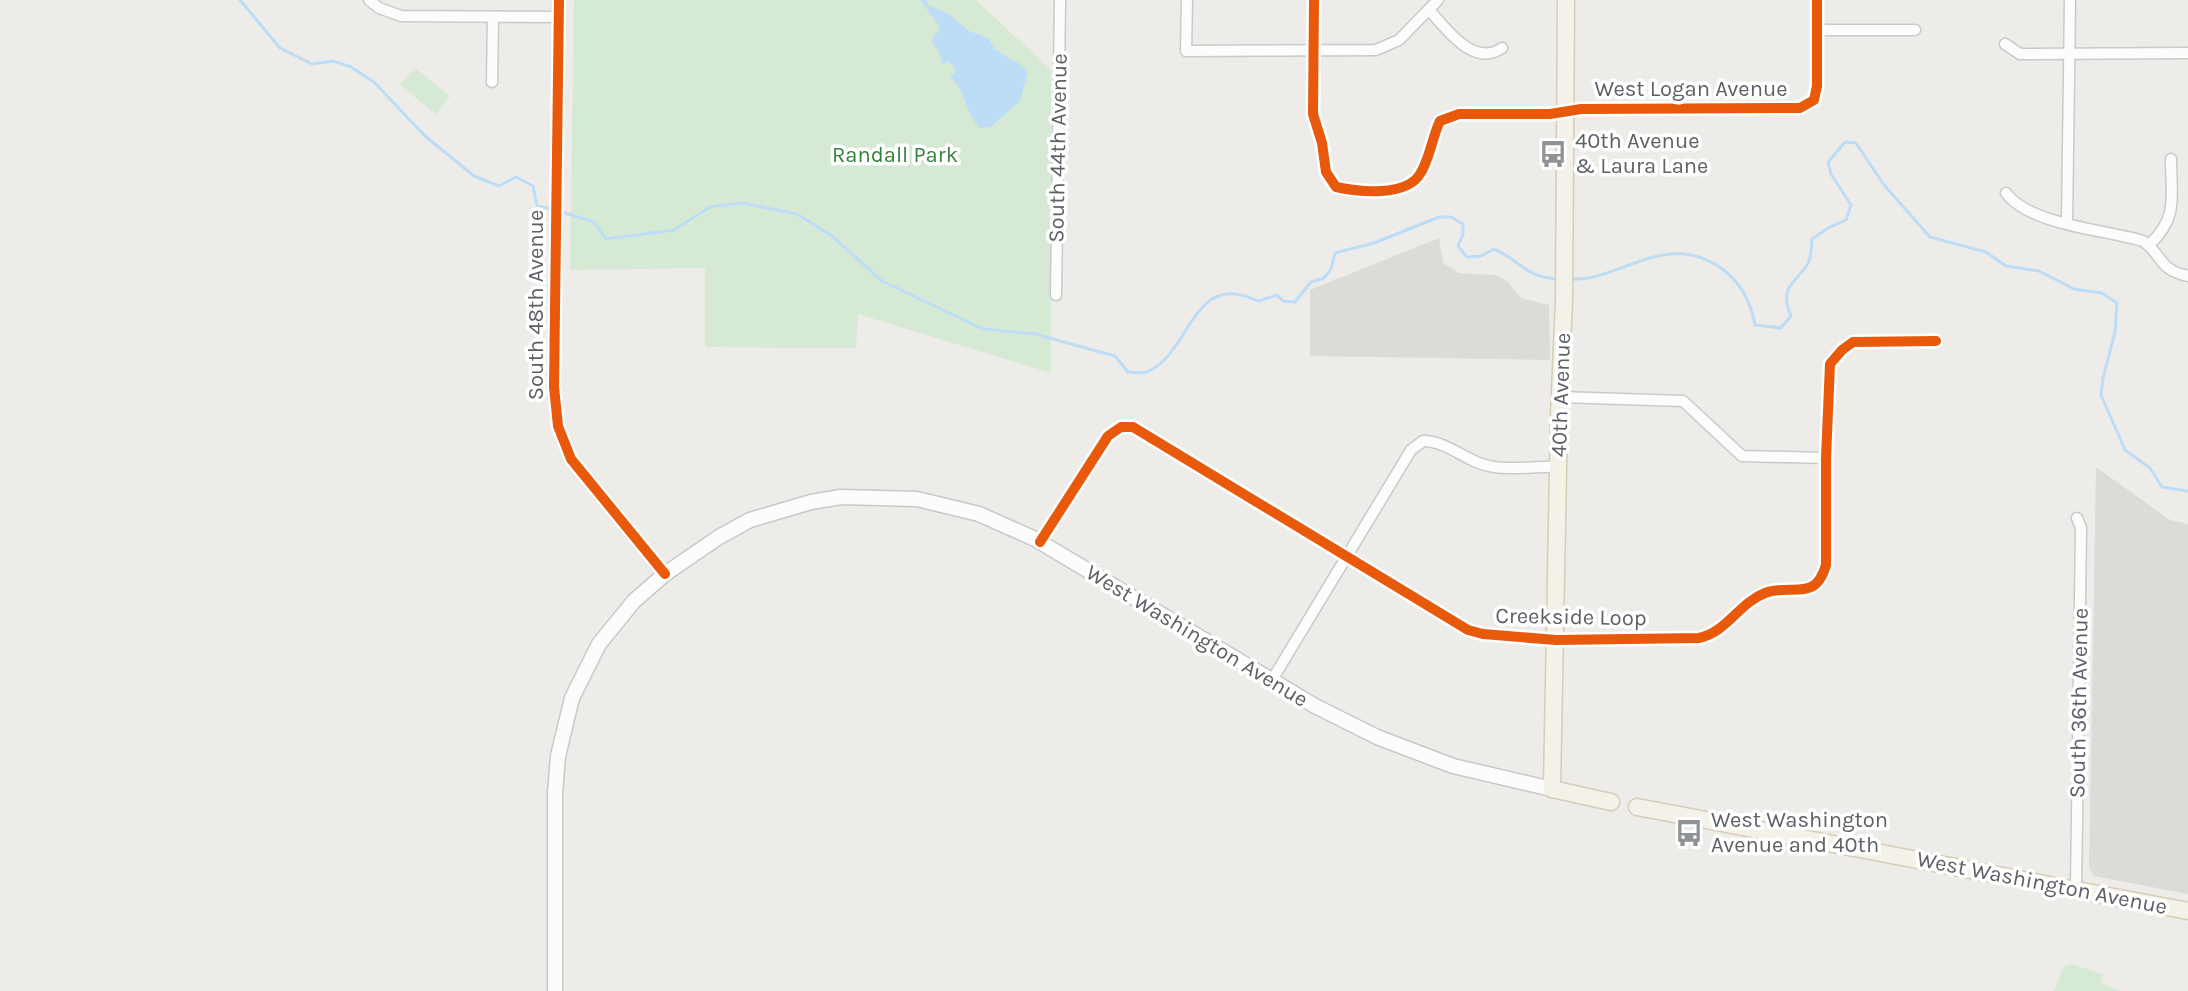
<svg xmlns="http://www.w3.org/2000/svg" width="2188" height="991" viewBox="0 0 2188 991" font-family="Karla,sans-serif">
<style>
.industrial{fill:#dddbd8}
.green{fill:#d6e9d4}
.water{fill:#bdddf7}
.lines{fill:none;stroke-linecap:round;stroke-linejoin:round}
.stream{stroke:#bdddf7;stroke-width:3}
.minor-casing{stroke:#c9caca;stroke-width:13}
.tertiary-casing{stroke:#c9caca;stroke-width:15}
.secondary-casing{stroke:#c8c8c9;stroke-width:17}
.primary-casing{stroke:#d5cdb6;stroke-width:19}
.minor{stroke:#fcfcfc;stroke-width:10}
.tertiary{stroke:#fcfcfc;stroke-width:12}
.secondary{stroke:#fcfcfc;stroke-width:14}
.primary{stroke:#f3f1e8;stroke-width:16}
.cycleway-casing{stroke:#fff;stroke-width:15}
.cycleway{stroke:#e8590c;stroke-width:10}
.labels{text-anchor:middle;dominant-baseline:central;stroke-width:7;stroke-linejoin:round;paint-order:stroke}
.street-label{font-size:22px;fill:#5d6166;stroke:#fff}
.poi-label{font-size:22px;fill:#5d6166;stroke:#fff;text-anchor:start}
.park-label{font-size:22px;fill:#37833d;stroke:#fff}
</style>
<rect width="100%" height="100%" fill="#edece8"/>
<g class="industrial">
<path d="M1439 238 1443 263 1459 273 1495 275 1507 281 1521 298 1549 305 1550 360 1310 356V290Z"/>
<path d="M2096 467 2170 520 2188 524V894L2094 876 2089 867Z"/>
</g>
<g class="green">
<path d="M574 0H976L1051 70V373L858 314 856 348 705 347V268L570 270Z"/>
<path d="M415 68 450 96 436 114 400 85Z"/>
<path d="M2071 964 2103 974 2100 983 2121 991H2054L2064 966Z"/>
</g>
<path class="water" d="M920 0H926L928 5 949 14 969 31 988 38 995 49 1013 61V59L1028 72 1020 101 991 127 981 128C964 115 967 90 950 77L957 70 948 61 942 64 939 52 931 41 940 27Z"/>
<g class="lines">
<g class="stream">
<path d="M240 0 280 48 312 64 333 61 351 67 374 82 425 136 474 176 499 186 516 177 533 186 537 206 552 209"/>
<path d="M559 211 594 222 606 239 674 230 710 207 742 203 797 214 832 236 882 281 983 329 1035 334 1115 356 1128 372C1134 372 1142 374 1147 372 1191 354 1192 268 1258 301L1277 295 1283 301 1295 302 1311 282 1324 278 1331 269 1335 253 1374 243 1439 217H1451L1463 224V234L1458 246 1467 257 1481 256 1494 249C1522 261 1524 277 1558 279"/>
<path d="M1569 279C1601 281 1628 262 1658 256 1707 245 1747 278 1755 325L1781 328 1791 316C1779 287 1793 286 1807 265 1812 258 1811 247 1812 239L1828 228 1846 220 1851 205 1831 174 1828 162 1845 142 1856 143 1884 185 1930 237 1986 252 2006 266 2039 271 2074 289 2102 293 2117 303 2115 332 2103 378 2101 395 2125 450 2150 468 2162 487 2188 491"/>
</g>
<g class="minor-casing">
<g id="minor">
<path d="M369 0 379 8 401 16 559 17"/>
<path d="M1187 0 1186 51 1376 50 1399 40 1438 0"/>
<path d="M1314 0 1313 114 1322 143 1326 172 1336 187C1359 192 1406 197 1420 174 1430 159 1432 137 1440 121L1459 114H1550L1581 109 1800 108 1814 100 1817 86V0"/>
<path d="M1429 10C1447 29 1473 68 1502 48"/>
<path d="M1817 30H1915"/>
<path d="M2005 44 2020 54 2188 53"/>
<path d="M492 82 493 17"/>
<path d="M2006 193C2029 225 2107 230 2143 241 2164 256 2157 269 2188 276"/>
<path d="M2067 223 2070 0"/>
<path d="M2149 245C2179 217 2171 197 2171 159"/>
<path d="M1056 295 1060 0"/>
<path d="M1560 397 1683 401 1742 456 1826 458"/>
<path d="M1040 542 1108 436 1121 427H1133L1468 630 1483 634 1556 640 1699 638C1727 632 1739 603 1765 593 1792 583 1815 603 1826 565V458L1830 364 1842 350 1853 342 1936 341"/>
<path d="M1272 680 1411 450 1423 441C1449 441 1468 464 1494 467 1515 470 1537 466 1558 467"/>
<path d="M2076 889 2081 528 2077 518"/>
</g>
</g>
<g class="tertiary-casing">
<path id="tertiary" d="M559 0 554 387 558 426 571 459 665 574"/>
</g>
<g class="secondary-casing">
<path id="secondary" d="M555 991V793L558 756 572 698 599 644 634 601 665 574 719 537 750 520 811 502 841 497 917 499 979 514 1035 539 1315 706 1377 737 1453 766 1552 789"/>
</g>
<g class="primary-casing">
<g id="primary">
<path d="M1566 0 1564 300 1559 416 1552 789 1611 802"/>
<path d="M1637 807 2188 911"/>
</g>
</g>
<use href="#minor" class="minor"/>
<use href="#tertiary" class="tertiary"/>
<use href="#secondary" class="secondary"/>
<use href="#primary" class="primary"/>
<g class="cycleway-casing">
<g id="cycleway">
<path d="M559 0 554 387 558 426 571 459 665 574"/>
<path d="M1314 0 1313 114 1322 143 1326 172 1336 187C1359 192 1406 197 1420 174 1430 159 1432 137 1440 121L1459 114H1550L1581 109 1800 108 1814 100 1817 86V0"/>
<path d="M1040 542 1108 436 1121 427H1133L1468 630 1483 634 1556 640 1699 638C1727 632 1739 603 1765 593 1792 583 1815 603 1826 565V458L1830 364 1842 350 1853 342 1936 341"/>
</g>
</g>
<use href="#cycleway" class="cycleway"/>
</g>
<defs>
<g id="bus-bare" transform="scale(2.16)"><path d="M-5-6H5V4H4V6H2V4H-2V6H-4V4H-5ZM-3.5-4V0h7V-4ZM-3.5 1.2v1.5H-2V1.2ZM2 1.2v1.5H3.5V1.2Z" fill="#8f9294" stroke="#fff" stroke-width="2.5" paint-order="stroke"/></g>
</defs>
<g fill-rule="evenodd">
<use href="#bus-bare" x="1553" y="154"/>
<use href="#bus-bare" x="1689" y="833"/>
</g>
<g class="labels">
<g class="street-label">
<text x="1691" y="89">West Logan Avenue</text>
<text transform="translate(1058 148) rotate(-89)">South 44th Avenue</text>
<text transform="translate(536 305) rotate(-90)">South 48th Avenue</text>
<text transform="translate(1561 395) rotate(-88)">40th Avenue</text>
<text transform="translate(1571 617) rotate(1)">Creekside Loop</text>
<text transform="translate(1197 636) rotate(31)">West Washington Avenue</text>
<text transform="translate(2079 703) rotate(-89)">South 36th Avenue</text>
<text transform="translate(2042 883) rotate(11)">West Washington Avenue</text>
</g>
<g class="poi-label">
<text x="1575" y="141">40th Avenue<tspan x="1575" dy="25">&amp; Laura Lane</tspan></text>
<text x="1711" y="820">West Washington<tspan x="1711" dy="25">Avenue and 40th</tspan></text>
</g>
<g class="park-label">
<text x="895" y="155">Randall Park</text>
</g>
</g>
</svg>
